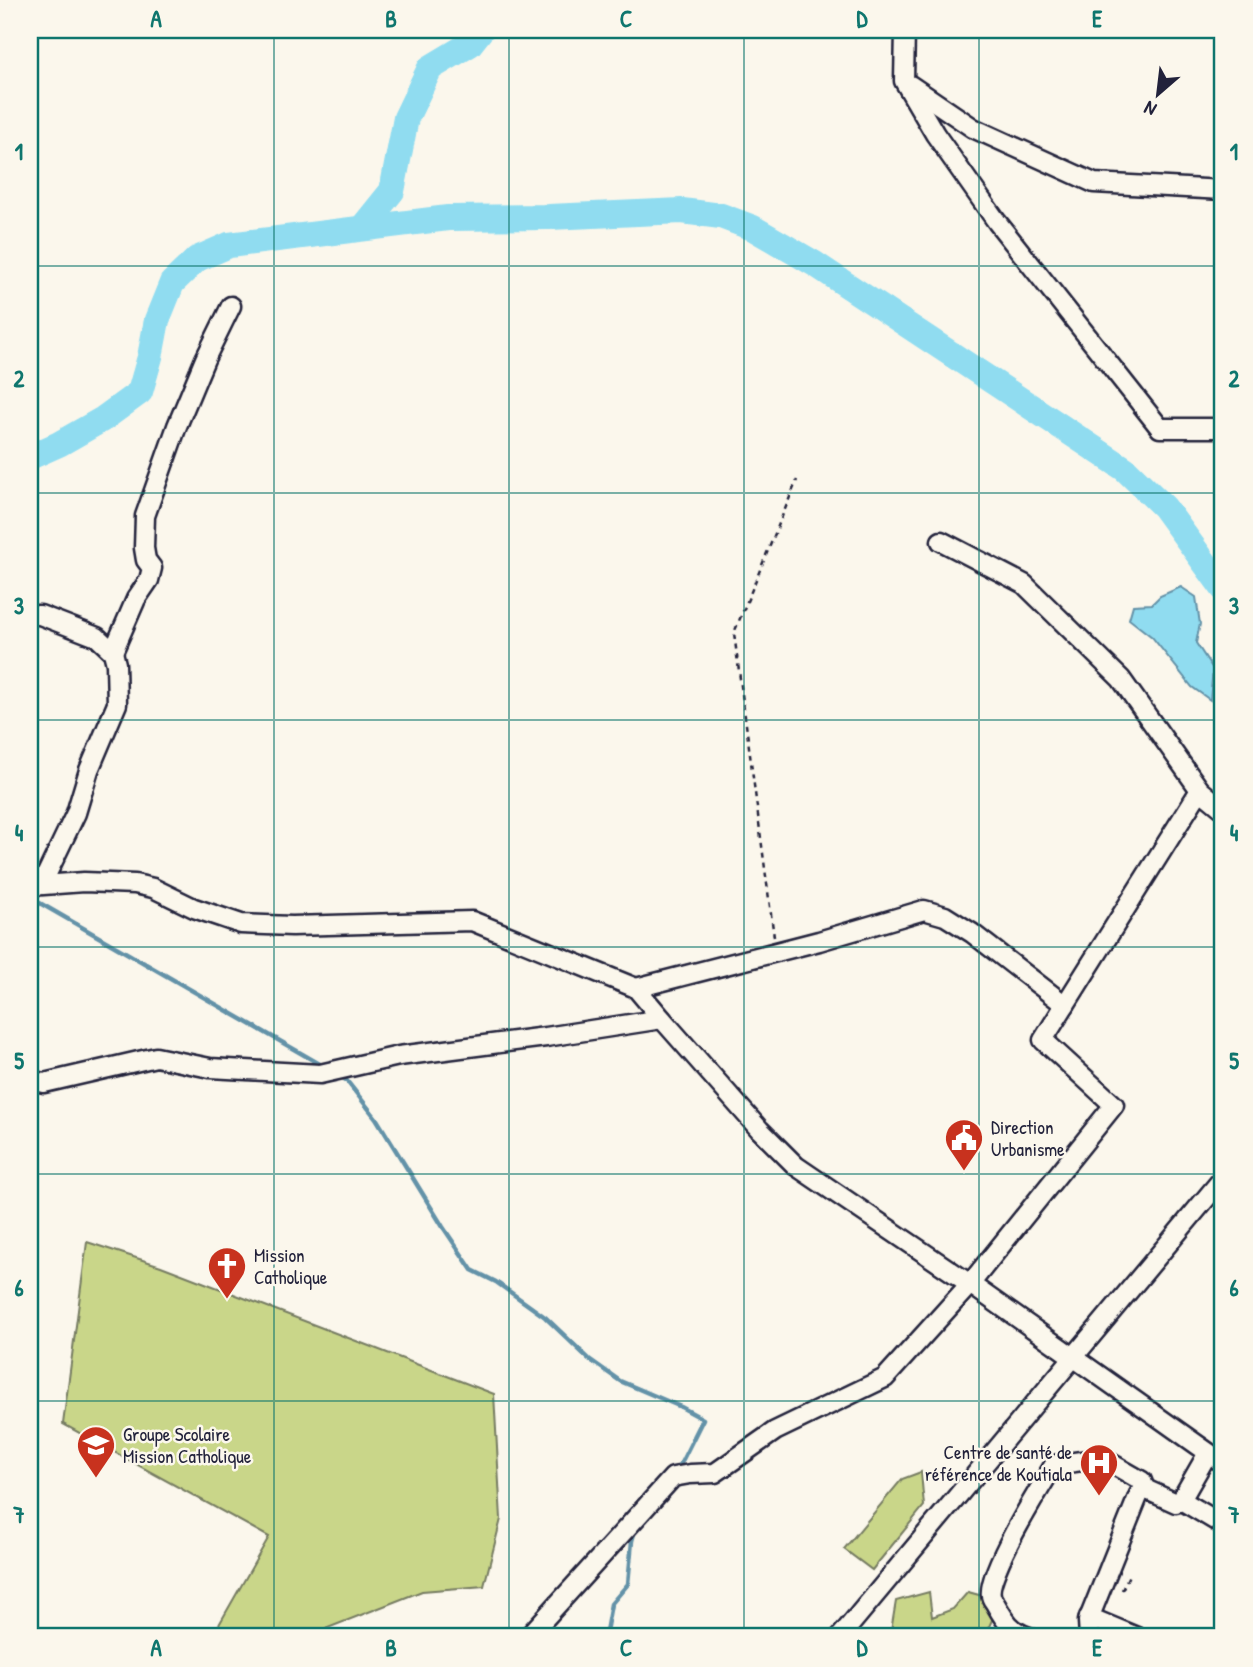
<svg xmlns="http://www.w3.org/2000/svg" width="1253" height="1667" viewBox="0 0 1253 1667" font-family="'Patrick Hand',sans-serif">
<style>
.green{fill:#c9d689;stroke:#767c62;stroke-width:2}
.water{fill:#90dcf0;stroke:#6492a8;stroke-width:2}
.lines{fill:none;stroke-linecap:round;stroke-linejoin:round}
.stream{stroke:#6492a8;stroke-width:4.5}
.river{stroke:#90dcf0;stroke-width:26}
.minor-casing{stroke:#22223b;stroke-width:23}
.path{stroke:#22223b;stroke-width:2.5;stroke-dasharray:5 5;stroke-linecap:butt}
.minor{stroke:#fbf7ec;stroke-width:18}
.grid{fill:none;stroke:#0f766e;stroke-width:2;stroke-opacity:0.55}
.labels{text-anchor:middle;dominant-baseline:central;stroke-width:5;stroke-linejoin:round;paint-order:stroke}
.poi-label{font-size:19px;fill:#22223b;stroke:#fbf7ec;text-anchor:start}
.neatline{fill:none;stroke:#0f766e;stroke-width:2.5}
.grid-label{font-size:23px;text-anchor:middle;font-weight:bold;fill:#0f766e}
</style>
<rect width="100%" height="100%" fill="#fbf7ec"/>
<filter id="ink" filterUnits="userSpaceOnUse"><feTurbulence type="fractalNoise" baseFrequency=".0143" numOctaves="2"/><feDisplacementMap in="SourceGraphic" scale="14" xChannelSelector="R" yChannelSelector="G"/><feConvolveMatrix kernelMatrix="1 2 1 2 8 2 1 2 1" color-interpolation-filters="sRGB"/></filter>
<g filter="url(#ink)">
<g class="green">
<path d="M87 1242 161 1266 494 1394 501 1519 484 1586 422 1591 305 1637H212L269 1537 63 1424Z"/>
<path d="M921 1472 924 1506 872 1570 844 1549 902 1479Z"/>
<path d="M929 1592 932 1617 953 1609 968 1592 1001 1601 985 1635 981 1637H890L896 1601Z"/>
</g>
<path class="water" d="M1181 587 1196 597 1200 624 1196 643 1213 669 1210 700 1192 687 1152 637 1129 619 1133 605 1152 604 1160 596Z"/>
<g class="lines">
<g class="stream">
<path d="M31 898 325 1067"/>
<path d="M338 1075 346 1080 376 1118 443 1227 472 1270 496 1282 545 1317 589 1359 620 1381 681 1407 703 1419 677 1471"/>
<path d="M605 1637 611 1604 628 1584 632 1541 634 1534"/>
</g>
<g class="river">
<path d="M363 227 392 191 406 118 430 68 470 44 481 30"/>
<path d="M30 457 59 444 103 419 140 392 150 357 157 320 172 283 197 259 229 245 448 218 549 217 682 211 721 216 753 228 815 264 1125 469 1164 507 1223 588"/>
</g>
<g class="minor-casing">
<g id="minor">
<path d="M905 30 904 81 935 134 997 222 1160 428H1223"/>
<path d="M910 85 973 128 1094 183 1223 190"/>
<path d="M941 541 1024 584 1121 679 1200 790 1223 809"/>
<path d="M30 615H40L97 637 113 652 116 664 117 704 89 770 76 813 42 884"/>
<path d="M113 652 136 599 149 580 152 568 146 560 144 548 145 516 177 426 205 359 231 306"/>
<path d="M30 886 84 882 135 884 153 888 194 908 241 924 292 926 472 921 636 988 662 1019 760 1130 796 1166 970 1284 1223 1463"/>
<path d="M636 988 819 941 924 910 945 916 972 933 1065 1005"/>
<path d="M30 1080 44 1083 156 1057 210 1068 320 1074 399 1056 546 1037 662 1019"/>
<path d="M1181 1500 1223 1525"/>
<path d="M1089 1617 1137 1637"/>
<path d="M528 1637 673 1477 690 1474 715 1473 775 1431 885 1378 970 1284 1114 1105 1043 1040 1200 790"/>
<path d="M840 1637 1223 1178"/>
<path d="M1029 1637C1011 1631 1005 1621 996 1605 994 1601 991 1599 991 1595 986 1574 1041 1486 1054 1465L1102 1458 1142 1481 1145 1489"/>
<path d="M1089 1637 1088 1621 1139 1494 1145 1489 1176 1503 1181 1500 1208 1453"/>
</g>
</g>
<g class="path">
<path d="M774 937 734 633 797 480"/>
<path d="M1122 1590 1129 1575"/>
</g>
<use href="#minor" class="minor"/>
</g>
</g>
<path class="grid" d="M274 30V1637M509 30V1637M744 30V1637M979 30V1637M30 266H1223M30 493H1223M30 720H1223M30 947H1223M30 1174H1223M30 1401H1223"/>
<defs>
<g id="civic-pin" transform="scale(2.0125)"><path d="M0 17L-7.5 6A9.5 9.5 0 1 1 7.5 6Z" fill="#c8321e" stroke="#fbf7ec"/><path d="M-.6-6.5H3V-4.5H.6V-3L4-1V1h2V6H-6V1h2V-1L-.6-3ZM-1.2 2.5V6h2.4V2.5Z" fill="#fff"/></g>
<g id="church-pin" transform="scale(2.0125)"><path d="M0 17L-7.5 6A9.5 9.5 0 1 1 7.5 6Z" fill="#c8321e" stroke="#fbf7ec"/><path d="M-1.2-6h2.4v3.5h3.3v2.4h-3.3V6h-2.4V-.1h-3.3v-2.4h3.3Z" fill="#fff"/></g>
<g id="school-pin" transform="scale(2.0125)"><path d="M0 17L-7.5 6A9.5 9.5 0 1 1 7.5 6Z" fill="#c8321e" stroke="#fbf7ec"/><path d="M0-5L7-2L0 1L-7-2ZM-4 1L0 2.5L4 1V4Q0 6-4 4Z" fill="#fff"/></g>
<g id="hospital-pin" transform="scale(2.0125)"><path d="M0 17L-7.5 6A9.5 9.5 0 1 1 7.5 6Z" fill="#c8321e" stroke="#fbf7ec"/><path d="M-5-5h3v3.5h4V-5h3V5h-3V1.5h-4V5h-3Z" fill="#fff"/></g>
</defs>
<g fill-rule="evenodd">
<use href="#civic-pin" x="964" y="1138"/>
<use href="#church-pin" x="227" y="1266"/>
<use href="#school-pin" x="96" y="1445"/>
<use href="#hospital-pin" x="1099" y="1463"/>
</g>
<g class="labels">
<g class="poi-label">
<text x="991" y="1127">Direction<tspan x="991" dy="22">Urbanisme</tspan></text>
<text x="254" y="1255">Mission<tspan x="254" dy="22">Catholique</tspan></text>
<text x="123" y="1434">Groupe Scolaire<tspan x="123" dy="22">Mission Catholique</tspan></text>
<text x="1072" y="1452" text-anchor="end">Centre de santé de<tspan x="1072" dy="22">référence de Koutiala</tspan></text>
</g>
</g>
<rect width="1253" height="1667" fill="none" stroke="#fbf7ec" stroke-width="77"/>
<g transform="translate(1158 94) rotate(208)" stroke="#fbf7ec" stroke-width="5" paint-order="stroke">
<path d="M0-5L12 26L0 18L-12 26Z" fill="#22223b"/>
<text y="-10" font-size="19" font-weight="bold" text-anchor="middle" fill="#22223b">N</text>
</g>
<rect x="38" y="38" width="1176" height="1590" class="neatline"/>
<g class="grid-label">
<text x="156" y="27">A</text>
<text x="391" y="27">B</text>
<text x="626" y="27">C</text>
<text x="862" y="27">D</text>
<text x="1097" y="27">E</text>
<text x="19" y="160">1</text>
<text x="1234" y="160">1</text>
<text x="19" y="387">2</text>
<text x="1234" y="387">2</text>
<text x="19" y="614">3</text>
<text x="1234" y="614">3</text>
<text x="19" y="841">4</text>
<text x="1234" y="841">4</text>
<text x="19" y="1069">5</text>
<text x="1234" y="1069">5</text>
<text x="19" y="1296">6</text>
<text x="1234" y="1296">6</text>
<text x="19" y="1523">7</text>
<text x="1234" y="1523">7</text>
<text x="156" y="1656">A</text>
<text x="391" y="1656">B</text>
<text x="626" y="1656">C</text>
<text x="862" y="1656">D</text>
<text x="1097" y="1656">E</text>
</g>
</svg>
